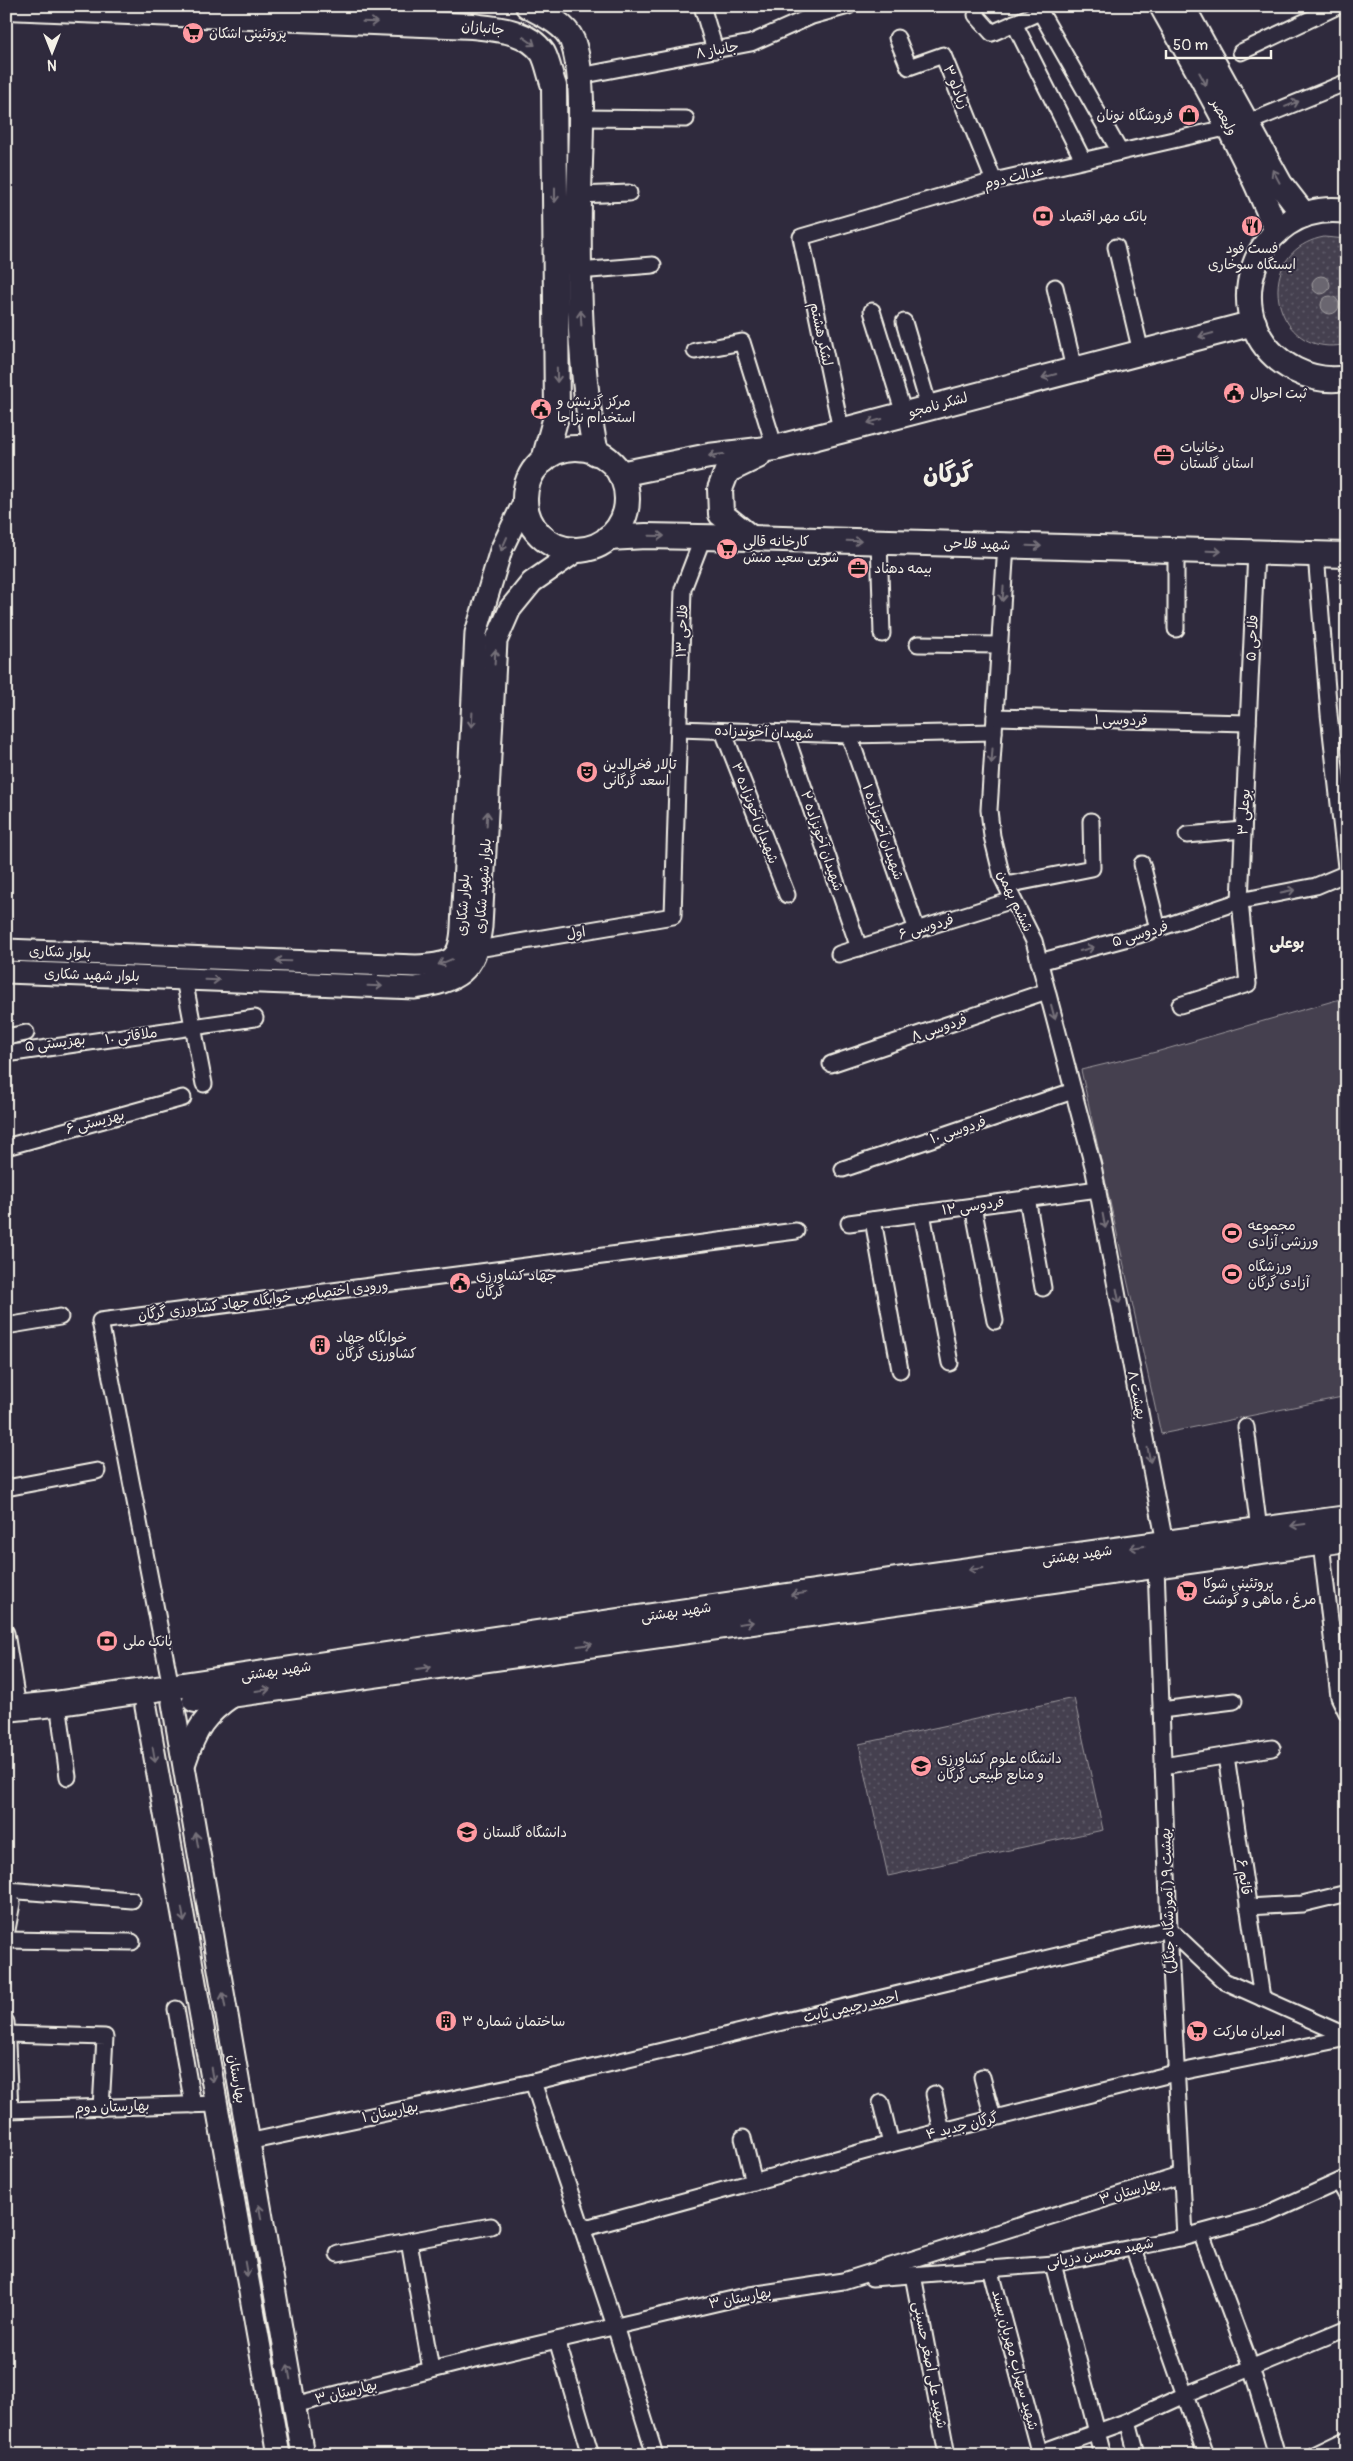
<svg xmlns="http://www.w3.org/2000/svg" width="1353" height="2461" viewBox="0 0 1353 2461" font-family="Pangolin,'Playpen Sans Arabic',sans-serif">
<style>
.grass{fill:url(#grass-dots);stroke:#9c989c}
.pitch{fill:#454050;stroke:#9c989c}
.water{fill:url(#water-ripples);stroke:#a19ea0}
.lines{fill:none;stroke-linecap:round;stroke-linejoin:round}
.street-casing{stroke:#f4f1e8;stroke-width:19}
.secondary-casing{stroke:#f4f1e8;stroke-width:25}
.primary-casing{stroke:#f4f1e8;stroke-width:28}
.street{stroke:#2f2a3d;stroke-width:15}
.secondary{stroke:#2f2a3d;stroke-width:21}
.primary{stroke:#2f2a3d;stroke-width:24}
.oneway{stroke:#747079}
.labels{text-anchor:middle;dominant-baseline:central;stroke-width:4;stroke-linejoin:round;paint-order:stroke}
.street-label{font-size:14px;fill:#f4f1e8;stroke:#2f2a3d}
.poi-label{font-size:14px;fill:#f4f1e8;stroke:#2f2a3d;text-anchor:start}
.neighbourhood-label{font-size:15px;font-weight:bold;fill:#f4f1e8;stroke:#2f2a3d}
.town-label{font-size:24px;font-weight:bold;fill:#f4f1e8;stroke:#2f2a3d}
</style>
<defs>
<pattern id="grass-dots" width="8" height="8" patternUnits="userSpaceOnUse" patternTransform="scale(1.25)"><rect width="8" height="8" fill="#454050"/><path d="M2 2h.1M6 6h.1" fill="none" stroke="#605c69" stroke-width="1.8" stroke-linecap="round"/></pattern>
<pattern id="water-ripples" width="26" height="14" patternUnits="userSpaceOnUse" patternTransform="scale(1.25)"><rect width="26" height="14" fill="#6a6670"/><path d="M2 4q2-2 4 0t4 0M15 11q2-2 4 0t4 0" fill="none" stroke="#807c84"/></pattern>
</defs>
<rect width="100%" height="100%" fill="#2f2a3d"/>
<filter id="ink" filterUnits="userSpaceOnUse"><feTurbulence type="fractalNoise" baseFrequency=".02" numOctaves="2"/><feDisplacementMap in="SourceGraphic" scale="10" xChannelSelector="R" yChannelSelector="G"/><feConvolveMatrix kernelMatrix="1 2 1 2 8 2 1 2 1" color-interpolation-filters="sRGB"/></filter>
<g filter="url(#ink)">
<g class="grass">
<path d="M1324 237 1347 239V344C1272 362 1249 251 1324 237Z"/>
<path d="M1074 1698 1103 1830 888 1876 859 1744Z"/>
</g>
<path class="pitch" d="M1347 997V1396L1161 1434 1081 1070 1156 1052Z"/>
<g class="water">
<circle cx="1321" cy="285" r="9"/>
<circle cx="1330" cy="305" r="9"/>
</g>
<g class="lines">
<g class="street-casing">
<g id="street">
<path d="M702 6 715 50"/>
<path d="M1037 6 1120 152"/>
<path d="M976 15 992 33 1040 12"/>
<path d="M1014 23 1083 160"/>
<path d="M897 38 909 67 943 55 994 181"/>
<path d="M1241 52 1338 6"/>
<path d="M580 76 751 43 812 16 848 6"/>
<path d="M580 118 686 119"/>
<path d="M1247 123 1347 82"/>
<path d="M579 195 629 193"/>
<path d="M1116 247 1141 352"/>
<path d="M578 271 653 265"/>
<path d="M1055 287 1074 369"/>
<path d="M872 311 904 414"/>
<path d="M904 322 929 407"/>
<path d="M695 351 742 342 775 448"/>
<path d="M841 430 801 237 994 181 1230 127"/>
<path d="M879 541 882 634"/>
<path d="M1006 545 989 810 992 836 1002 877 1034 941 1093 1166 1165 1543"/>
<path d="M1176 550V629"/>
<path d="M1316 554 1329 714 1347 876"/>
<path d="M918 644 999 645"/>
<path d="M995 717 1248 723"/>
<path d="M679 729 849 735 994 732"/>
<path d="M723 731 787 895"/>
<path d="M785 733 859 948"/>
<path d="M849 735 917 930"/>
<path d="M1187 835 1243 830"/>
<path d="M1142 864 1158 929"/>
<path d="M1006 885 1092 868 1091 821"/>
<path d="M478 949 673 916 683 589 703 537"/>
<path d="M839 954 1013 900"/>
<path d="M1039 962 1139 935 1240 901 1316 886 1347 873"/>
<path d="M184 979 204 1084"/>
<path d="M1180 1005 1248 984 1240 901 1256 552"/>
<path d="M6 1037 26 1033"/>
<path d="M6 1054 255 1018"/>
<path d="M831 1064 1047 991"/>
<path d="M6 1147 183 1098"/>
<path d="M843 1169 1073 1091"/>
<path d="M1027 1198 1043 1288"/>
<path d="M973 1206 995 1321"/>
<path d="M922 1213 950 1363"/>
<path d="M873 1220 900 1370"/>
<path d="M849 1223 1098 1189"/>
<path d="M6 1326 60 1317"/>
<path d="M1246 1427 1259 1530"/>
<path d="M6 1488 97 1471"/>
<path d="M1321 1543 1339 1697 1347 1713"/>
<path d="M1156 1566 1169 1929 1185 2237"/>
<path d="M6 1633 18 1708"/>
<path d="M171 1687 100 1321 796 1231"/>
<path d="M1161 1710 1234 1701"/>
<path d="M60 1717 68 1777"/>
<path d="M1226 1756 1262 1998"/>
<path d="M1163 1766 1272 1748"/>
<path d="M6 1889 12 1903 6 1935"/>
<path d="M7 1890 132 1900"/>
<path d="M1248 1907 1302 1904 1347 1893"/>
<path d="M6 1940 132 1942"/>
<path d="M176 2009 193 2105"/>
<path d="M6 2022 10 2109"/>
<path d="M8 2034 105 2037 101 2108"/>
<path d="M982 2077 993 2118"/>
<path d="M533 2082 615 2326 655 2455"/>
<path d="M934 2094 942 2132"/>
<path d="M881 2103 891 2144"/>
<path d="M6 2110 217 2104"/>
<path d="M743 2138 754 2182"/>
<path d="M248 2142 533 2082 1169 1929 1224 1981 1347 2036"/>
<path d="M1339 2182 1347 2196"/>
<path d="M582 2229 891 2144 1175 2073 1347 2038"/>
<path d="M1201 2233 1251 2367 1277 2455"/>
<path d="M409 2241 431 2370"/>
<path d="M1133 2247 1206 2455"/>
<path d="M338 2254 491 2226"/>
<path d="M1053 2264 1103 2455"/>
<path d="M990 2268 1040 2455"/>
<path d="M913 2275 947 2455"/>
<path d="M872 2278 1053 2264 1185 2237 1263 2216 1347 2178"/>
<path d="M557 2340 591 2455"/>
<path d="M294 2405 471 2360 750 2295 843 2281 1182 2175"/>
<path d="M1128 2421 1137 2455"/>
<path d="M1033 2455 1128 2421 1185 2395 1347 2328"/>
<path d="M1314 2455 1347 2439"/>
</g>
</g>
<g class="secondary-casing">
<g id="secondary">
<path d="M6 950 416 966C448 964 460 963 462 928L476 633 501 550 525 500"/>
<path d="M6 972 415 988C458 981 475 973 481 927L496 641 510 609 532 582 578 550"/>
<path d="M173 1703 303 2455"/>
<path d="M146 1707 279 2455"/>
<path d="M185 1762C196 1729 204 1715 234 1695"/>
</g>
</g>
<g class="primary-casing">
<g id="primary">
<path d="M528 6C543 14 565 24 572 40 587 79 579 156 579 199 578 283 579 370 596 453"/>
<path d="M1162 6C1203 80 1246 152 1277 232"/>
<path d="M1182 6 1280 184 1304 215"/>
<path d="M6 7 472 26C497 29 527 30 543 53 548 62 550 76 554 86L557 413 544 460"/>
<path d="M1347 211C1252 197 1210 326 1295 370 1311 378 1329 381 1347 378"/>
<circle cx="576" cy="499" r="51"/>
<path d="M620 474 709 456 775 448 1254 323"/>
<path d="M608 538 646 536 751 538 1347 555"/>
<path d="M751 538 721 514 720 489 727 471 758 456"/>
<path d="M195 1700 1347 1539"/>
<path d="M6 1709 54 1704 903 1579 1347 1518"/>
</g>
</g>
<use href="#street" class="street"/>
<use href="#secondary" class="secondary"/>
<use href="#primary" class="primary"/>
</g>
<defs><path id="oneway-shaft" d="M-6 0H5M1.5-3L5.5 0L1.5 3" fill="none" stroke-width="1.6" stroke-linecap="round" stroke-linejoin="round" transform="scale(1.25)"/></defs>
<g class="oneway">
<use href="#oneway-shaft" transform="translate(370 22) rotate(2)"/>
<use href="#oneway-shaft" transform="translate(529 41) rotate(35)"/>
<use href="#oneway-shaft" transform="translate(1203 79) rotate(61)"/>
<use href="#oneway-shaft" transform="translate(1292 104) rotate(-22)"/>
<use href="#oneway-shaft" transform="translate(1276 176) rotate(-118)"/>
<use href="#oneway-shaft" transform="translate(555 195) rotate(90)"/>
<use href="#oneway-shaft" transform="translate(581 318) rotate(-93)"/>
<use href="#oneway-shaft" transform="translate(1206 335) rotate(165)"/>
<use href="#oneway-shaft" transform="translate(557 375) rotate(89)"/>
<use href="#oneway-shaft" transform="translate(1049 376) rotate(165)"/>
<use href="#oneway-shaft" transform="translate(875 421) rotate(165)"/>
<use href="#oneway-shaft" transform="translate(716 455) rotate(173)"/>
<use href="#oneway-shaft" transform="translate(657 536) rotate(1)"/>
<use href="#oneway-shaft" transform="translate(854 541) rotate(2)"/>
<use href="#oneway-shaft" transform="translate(504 544) rotate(114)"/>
<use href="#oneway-shaft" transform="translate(1034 546) rotate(2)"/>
<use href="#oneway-shaft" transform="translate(1214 551) rotate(2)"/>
<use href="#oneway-shaft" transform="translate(1003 594) rotate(94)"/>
<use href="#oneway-shaft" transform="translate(495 657) rotate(-87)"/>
<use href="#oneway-shaft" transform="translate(472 720) rotate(93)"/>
<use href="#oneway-shaft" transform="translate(992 756) rotate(94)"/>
<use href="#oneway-shaft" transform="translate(487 819) rotate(-87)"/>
<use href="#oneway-shaft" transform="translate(1288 891) rotate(-11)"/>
<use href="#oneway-shaft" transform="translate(1087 949) rotate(-15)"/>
<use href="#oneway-shaft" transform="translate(283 961) rotate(-178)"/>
<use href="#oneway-shaft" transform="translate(445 962) rotate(158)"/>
<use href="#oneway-shaft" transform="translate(212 980) rotate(2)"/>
<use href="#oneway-shaft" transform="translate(375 986) rotate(2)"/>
<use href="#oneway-shaft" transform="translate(1053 1012) rotate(75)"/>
<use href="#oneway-shaft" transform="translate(1104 1221) rotate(79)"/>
<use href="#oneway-shaft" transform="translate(1118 1296) rotate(79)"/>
<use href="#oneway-shaft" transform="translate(1149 1455) rotate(79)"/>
<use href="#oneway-shaft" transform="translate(1298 1525) rotate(172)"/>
<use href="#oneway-shaft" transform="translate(1137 1547) rotate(172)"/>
<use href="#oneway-shaft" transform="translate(976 1569) rotate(172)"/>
<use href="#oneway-shaft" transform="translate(798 1594) rotate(172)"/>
<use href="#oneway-shaft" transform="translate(746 1623) rotate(-8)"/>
<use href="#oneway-shaft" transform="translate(585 1645) rotate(-8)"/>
<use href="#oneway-shaft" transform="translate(424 1668) rotate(-8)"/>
<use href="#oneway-shaft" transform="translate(263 1690) rotate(-8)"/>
<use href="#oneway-shaft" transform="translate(154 1755) rotate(80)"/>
<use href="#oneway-shaft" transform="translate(197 1840) rotate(-100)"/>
<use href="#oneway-shaft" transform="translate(183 1915) rotate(80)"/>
<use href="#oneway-shaft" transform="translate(224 2000) rotate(-100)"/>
<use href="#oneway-shaft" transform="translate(212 2075) rotate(80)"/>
<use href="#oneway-shaft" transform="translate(260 2212) rotate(-100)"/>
<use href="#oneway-shaft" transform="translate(246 2269) rotate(80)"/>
<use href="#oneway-shaft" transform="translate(289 2372) rotate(-100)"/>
</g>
</g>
<defs>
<g id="supermarket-disc" transform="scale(1.125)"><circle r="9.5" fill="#ff9aa2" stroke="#2f2a3d"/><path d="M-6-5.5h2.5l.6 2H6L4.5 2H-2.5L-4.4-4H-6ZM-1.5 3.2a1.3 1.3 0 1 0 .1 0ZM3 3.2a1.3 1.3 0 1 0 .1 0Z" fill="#111"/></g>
<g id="shop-disc" transform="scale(1.125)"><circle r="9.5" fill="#ff9aa2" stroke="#2f2a3d"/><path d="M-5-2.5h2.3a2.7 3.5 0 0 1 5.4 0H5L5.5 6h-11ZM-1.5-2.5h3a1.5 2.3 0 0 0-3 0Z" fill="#111"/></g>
<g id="bank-disc" transform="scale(1.125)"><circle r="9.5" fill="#ff9aa2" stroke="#2f2a3d"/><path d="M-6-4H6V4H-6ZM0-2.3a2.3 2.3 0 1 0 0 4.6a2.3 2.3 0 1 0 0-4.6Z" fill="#111"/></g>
<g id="restaurant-disc" transform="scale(1.125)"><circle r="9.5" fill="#ff9aa2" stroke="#2f2a3d"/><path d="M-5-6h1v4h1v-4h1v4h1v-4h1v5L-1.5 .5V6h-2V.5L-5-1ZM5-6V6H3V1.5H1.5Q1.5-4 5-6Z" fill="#111"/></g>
<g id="civic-disc" transform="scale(1.125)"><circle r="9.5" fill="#ff9aa2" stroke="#2f2a3d"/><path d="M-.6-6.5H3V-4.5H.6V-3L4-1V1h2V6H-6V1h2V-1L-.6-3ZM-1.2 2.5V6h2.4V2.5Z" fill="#111"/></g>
<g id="office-disc" transform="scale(1.125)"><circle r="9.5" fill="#ff9aa2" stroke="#2f2a3d"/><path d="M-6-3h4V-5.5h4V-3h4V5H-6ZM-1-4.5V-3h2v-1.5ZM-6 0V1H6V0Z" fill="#111"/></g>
<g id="theatre-disc" transform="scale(1.125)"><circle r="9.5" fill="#ff9aa2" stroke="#2f2a3d"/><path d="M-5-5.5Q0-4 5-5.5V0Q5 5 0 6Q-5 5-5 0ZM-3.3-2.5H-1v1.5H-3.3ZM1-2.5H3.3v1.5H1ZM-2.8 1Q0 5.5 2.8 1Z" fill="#111"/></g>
<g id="stadium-disc" transform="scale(1.125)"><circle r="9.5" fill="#ff9aa2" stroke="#2f2a3d"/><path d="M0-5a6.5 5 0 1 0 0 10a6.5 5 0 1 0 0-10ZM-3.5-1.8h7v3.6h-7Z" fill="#111"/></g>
<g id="building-disc" transform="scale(1.125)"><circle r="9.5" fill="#ff9aa2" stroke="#2f2a3d"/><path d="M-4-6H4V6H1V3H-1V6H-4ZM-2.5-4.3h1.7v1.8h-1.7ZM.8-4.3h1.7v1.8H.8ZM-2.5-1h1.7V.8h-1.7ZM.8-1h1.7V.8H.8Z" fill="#111"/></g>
<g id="university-disc" transform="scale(1.125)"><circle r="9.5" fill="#ff9aa2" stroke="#2f2a3d"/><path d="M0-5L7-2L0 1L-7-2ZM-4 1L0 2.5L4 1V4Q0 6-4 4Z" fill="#111"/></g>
</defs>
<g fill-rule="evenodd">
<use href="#supermarket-disc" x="193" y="33"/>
<use href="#shop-disc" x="1189" y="115"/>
<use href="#bank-disc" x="1043" y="216"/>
<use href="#restaurant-disc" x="1252" y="226"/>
<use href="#civic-disc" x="1234" y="393"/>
<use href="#civic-disc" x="541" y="409"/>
<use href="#office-disc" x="1164" y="455"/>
<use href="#supermarket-disc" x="727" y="549"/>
<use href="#office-disc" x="858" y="568"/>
<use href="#theatre-disc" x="587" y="772"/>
<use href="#stadium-disc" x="1232" y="1233"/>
<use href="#stadium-disc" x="1232" y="1274"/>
<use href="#civic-disc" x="460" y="1283"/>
<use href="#building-disc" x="320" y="1345"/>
<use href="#supermarket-disc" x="1187" y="1591"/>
<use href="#bank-disc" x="107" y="1641"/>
<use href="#university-disc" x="921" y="1766"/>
<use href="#university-disc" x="467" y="1832"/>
<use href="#building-disc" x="446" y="2021"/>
<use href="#supermarket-disc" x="1197" y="2031"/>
</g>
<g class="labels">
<g class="street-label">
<text transform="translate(483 28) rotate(6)">جانبازان</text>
<text transform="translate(717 50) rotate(-11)">جانباز ۸</text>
<text transform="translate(956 87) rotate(68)">زیادلو ۳</text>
<text transform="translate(1224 117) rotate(61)">ولیعصر</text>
<text transform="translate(1014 177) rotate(-14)">عدالت دوم</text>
<text transform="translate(821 334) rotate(78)">لشکر هشتم</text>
<text transform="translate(938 405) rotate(-15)">لشکر نامجو</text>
<text transform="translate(977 544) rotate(2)">شهید فلاحی</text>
<text transform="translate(682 631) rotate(-88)">۱۳ فلاحی</text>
<text transform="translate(1252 638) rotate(-87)">۵ فلاحی</text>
<text transform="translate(1121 720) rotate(1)">۱ فردوسی</text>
<text transform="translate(764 732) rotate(2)">شهیدان آخوندزاده</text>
<text transform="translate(1244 812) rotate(-87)">۳ بوعلی</text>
<text transform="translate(755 813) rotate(69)">۳ شهیدان آخونزاده</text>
<text transform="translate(883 832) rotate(71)">۱ شهیدان آخونزاده</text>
<text transform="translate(822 841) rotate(71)">۲ شهیدان آخونزاده</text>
<text transform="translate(483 886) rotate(-86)">بلوار شهید شکاری</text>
<text transform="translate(1015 901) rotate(65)">ششم بهمن</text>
<text transform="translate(463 905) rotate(-87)">بلوار شکاری</text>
<text transform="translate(926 927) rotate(-17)">۶ فردوسی</text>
<text transform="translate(576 933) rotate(-9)">اول</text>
<text transform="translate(1140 934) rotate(-17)">۵ فردوسی</text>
<text transform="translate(60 952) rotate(2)">بلوار شکاری</text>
<text transform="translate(92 975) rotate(2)">بلوار شهید شکاری</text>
<text transform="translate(939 1028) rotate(-19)">۸ فردوسی</text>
<text transform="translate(131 1036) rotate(-8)">۱۰ ملاقاتی</text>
<text transform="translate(55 1043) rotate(-7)">۵ بهزیستی</text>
<text transform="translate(95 1122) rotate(-15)">بهزیستی ۶</text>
<text transform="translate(958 1130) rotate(-19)">۱۰ فردوسی</text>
<text transform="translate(973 1206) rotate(-8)">۱۲ فردوسی</text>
<text transform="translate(263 1300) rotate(-7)">ورودی اختصاصی خوابگاه جهاد کشاورزی گرگان</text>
<text transform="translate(1137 1395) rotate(79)">۸ بهشت</text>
<text transform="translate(1077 1555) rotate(-8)">شهید بهشتی</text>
<text transform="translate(676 1612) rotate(-8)">شهید بهشتی</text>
<text transform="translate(276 1671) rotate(-8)">شهید بهشتی</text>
<text transform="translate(1244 1877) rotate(82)">قائم ۶</text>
<text transform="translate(1168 1901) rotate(-92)">بهشت ۹ ( آموزشگاه جنگل)</text>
<text transform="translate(851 2007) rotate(-13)">احمد رحیمی ثابت</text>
<text transform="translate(237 2079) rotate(80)">بهارستان</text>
<text transform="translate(112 2107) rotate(-2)">بهارستان دوم</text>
<text transform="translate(390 2112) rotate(-12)">۱ بهارستان</text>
<text transform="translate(962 2126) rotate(-14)">گرگان جدید ۴</text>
<text transform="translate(1130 2191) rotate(-17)">بهارستان ۳</text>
<text transform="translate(1100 2253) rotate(-11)">شهید محسن دزیانی</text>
<text transform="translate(740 2298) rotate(-11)">بهارستان ۳</text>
<text transform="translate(1015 2360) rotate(75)">شهید سهراب مهربان پسند</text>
<text transform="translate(930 2365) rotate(79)">شهید علی اصغر حسینی</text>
<text transform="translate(346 2392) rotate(-14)">بهارستان ۳</text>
</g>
<g class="poi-label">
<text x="209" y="33">پروتئینی اشکان</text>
<text x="1173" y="115" text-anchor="end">فروشگاه نونان</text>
<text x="1059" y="216">بانک مهر اقتصاد</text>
<text x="1252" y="248" text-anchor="middle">فست فود<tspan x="1252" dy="16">ایستگاه سوخاری</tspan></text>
<text x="1250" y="393">ثبت احوال</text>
<text x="557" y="401">مرکز گزینش و<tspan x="557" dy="16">استخدام نزاجا</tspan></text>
<text x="1180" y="447">دخانیات<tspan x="1180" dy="16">استان گلستان</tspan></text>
<text x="743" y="541">کارخانه قالی<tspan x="743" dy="16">شویی سعید منش</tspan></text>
<text x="874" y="568">بیمه دهناد</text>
<text x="603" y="764">تالار فخرالدین<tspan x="603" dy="16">اسعد گرگانی</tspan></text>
<text x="1248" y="1225">مجموعه<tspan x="1248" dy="16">ورزشی آزادی</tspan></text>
<text x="1248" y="1266">ورزشگاه<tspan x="1248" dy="16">آزادی گرگان</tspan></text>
<text x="476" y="1275">جهاد کشاورزی<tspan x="476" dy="16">گرگان</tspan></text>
<text x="336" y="1337">خوابگاه جهاد<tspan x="336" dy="16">کشاورزی گرگان</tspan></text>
<text x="1203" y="1583">پروتئینی شوکا<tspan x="1203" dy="16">مرغ‌ ، ماهی و گوشت</tspan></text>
<text x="123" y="1641">بانک ملی</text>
<text x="937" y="1758">دانشگاه علوم کشاورزی<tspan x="937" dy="16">و منابع طبیعی گرگان</tspan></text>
<text x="483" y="1832">دانشگاه گلستان</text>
<text x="462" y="2021">ساختمان شماره ۳</text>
<text x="1213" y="2031">امیران مارکت</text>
</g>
<g class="neighbourhood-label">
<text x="1287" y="943">بوعلی</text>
</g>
<g class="town-label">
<text x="948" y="474">گرگان</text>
</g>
</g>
<rect width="1353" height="2461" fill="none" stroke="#2f2a3d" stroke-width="25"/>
<rect x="12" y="12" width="1328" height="2436" fill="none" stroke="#f4f1e8" stroke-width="2" filter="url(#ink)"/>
<g transform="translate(52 52) rotate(180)" stroke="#2f2a3d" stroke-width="4" paint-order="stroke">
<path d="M0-4L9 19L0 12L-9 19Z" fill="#f4f1e8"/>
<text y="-8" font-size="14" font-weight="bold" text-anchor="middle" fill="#f4f1e8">N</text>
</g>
<path d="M1166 50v8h105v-8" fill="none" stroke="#f4f1e8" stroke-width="2.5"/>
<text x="1173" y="50" font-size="15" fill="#f4f1e8" stroke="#2f2a3d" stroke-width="4" paint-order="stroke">50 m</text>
</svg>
